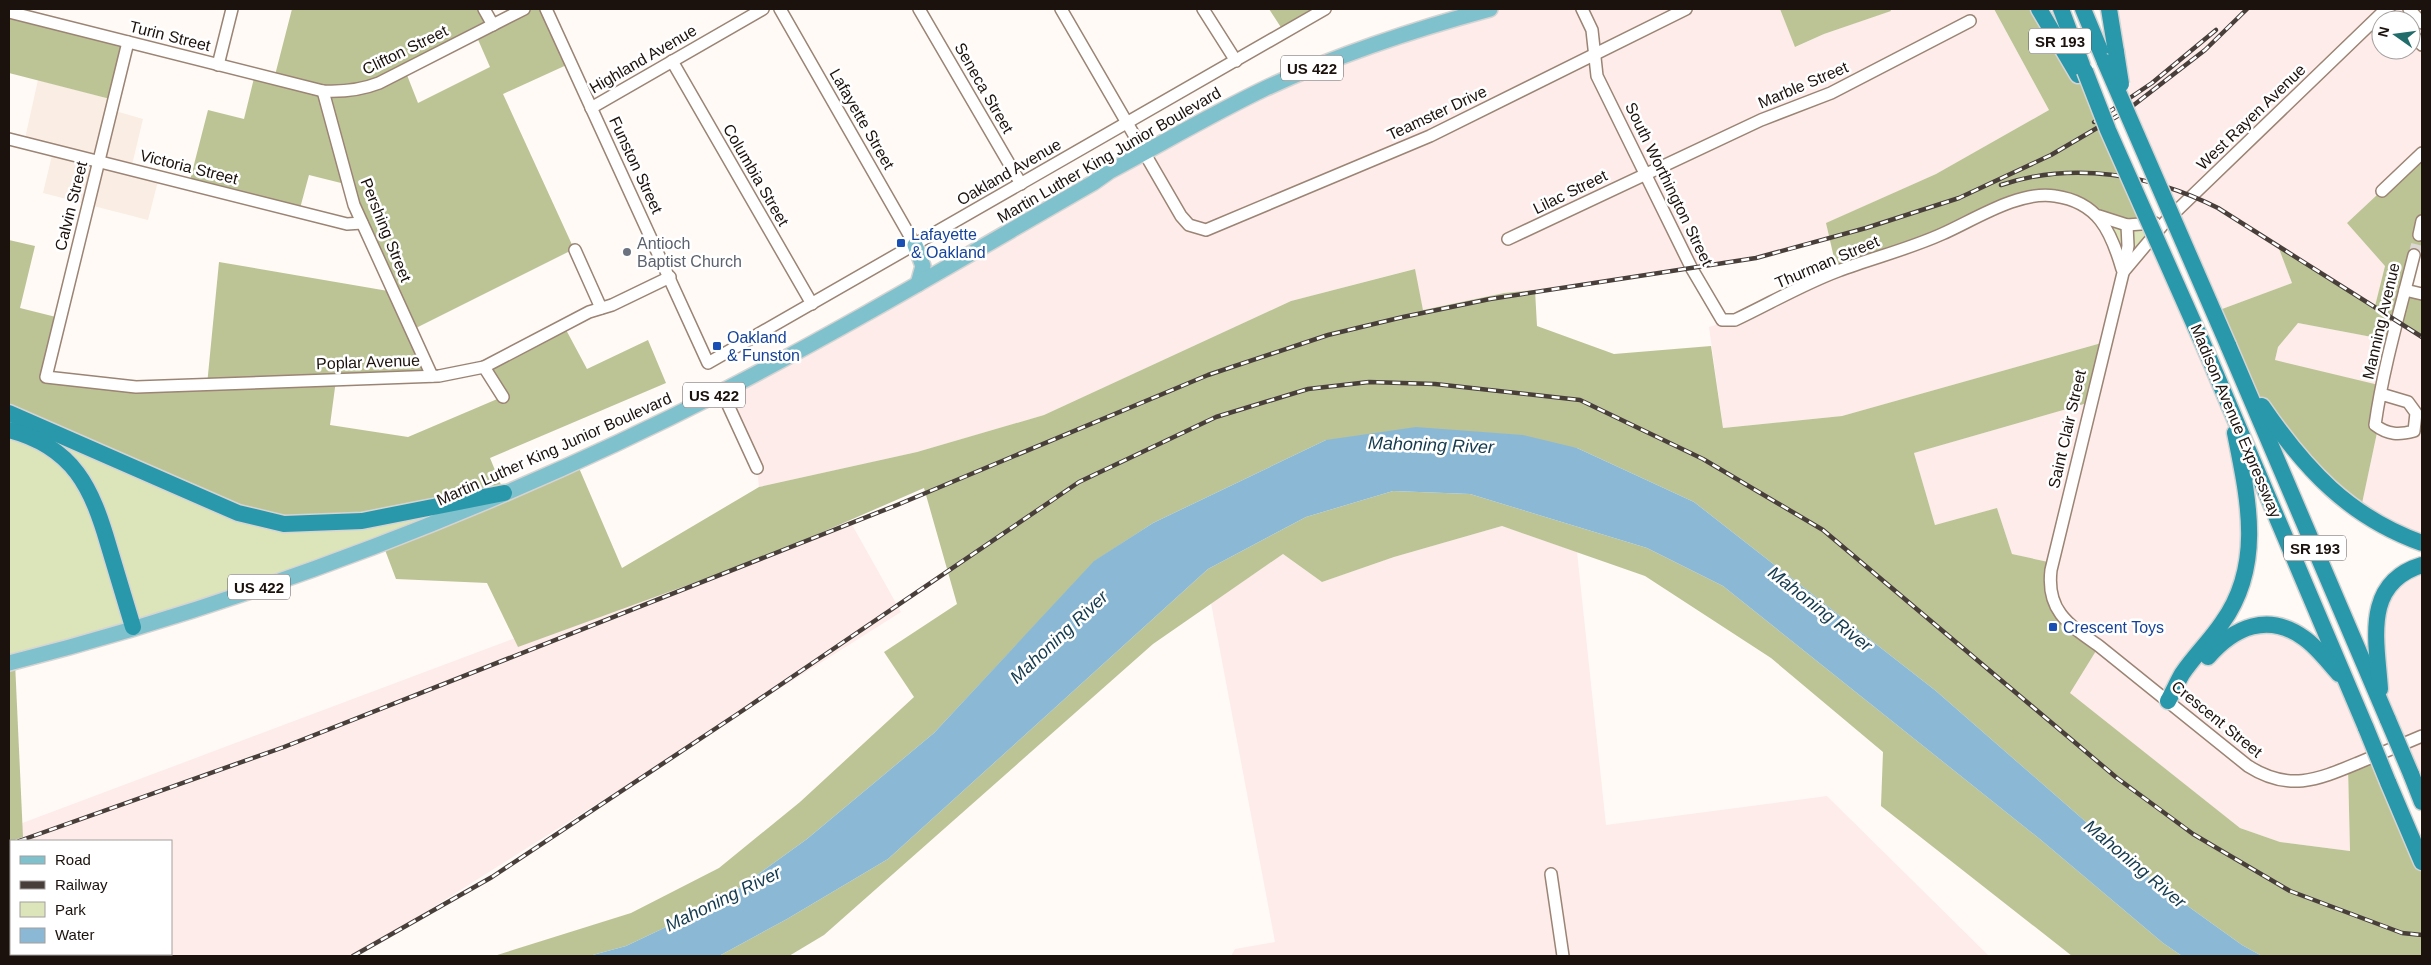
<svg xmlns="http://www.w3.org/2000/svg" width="2431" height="965" viewBox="0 0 2431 965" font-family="Arial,sans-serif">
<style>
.built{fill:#faede4}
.industrial{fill:#fdecea;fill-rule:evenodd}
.green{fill:#dce4b9}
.forest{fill:#bcc496;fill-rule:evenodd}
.water{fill:#8bb9d5}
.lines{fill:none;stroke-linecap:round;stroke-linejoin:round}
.minor-tunnel{stroke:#ddd7d3;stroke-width:11;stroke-dasharray:11 5.5;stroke-linecap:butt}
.minor-casing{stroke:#9b8474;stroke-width:14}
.major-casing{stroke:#d6d4d3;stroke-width:18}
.highway-casing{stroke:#d6d4d3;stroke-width:19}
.minor{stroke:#fff;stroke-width:11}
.major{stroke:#7fc1cd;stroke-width:15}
.highway{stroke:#2a98ab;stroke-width:16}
.rail-casing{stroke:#483f3b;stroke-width:4.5}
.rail{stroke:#fff;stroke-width:2.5;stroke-dasharray:8;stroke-linecap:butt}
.highway-bridge-casing{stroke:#d6d4d3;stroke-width:19;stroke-linecap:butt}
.highway-bridge{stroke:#2a98ab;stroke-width:16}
.transit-dot{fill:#1a4fb4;stroke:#fff;stroke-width:2}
.worship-dot{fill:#6b7280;stroke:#fff;stroke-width:2}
.labels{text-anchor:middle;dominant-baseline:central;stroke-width:5;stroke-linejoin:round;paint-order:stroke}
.shield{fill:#fff;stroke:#5f5956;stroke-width:1}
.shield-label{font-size:15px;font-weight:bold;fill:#1b120d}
.street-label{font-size:16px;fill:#1b120d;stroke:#fff}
.transit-label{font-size:16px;fill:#164399;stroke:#fff;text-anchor:start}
.worship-label{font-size:16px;fill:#5b616d;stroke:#fff;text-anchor:start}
.water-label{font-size:18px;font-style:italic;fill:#143a4e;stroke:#fff}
</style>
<rect width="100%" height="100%" fill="#fffaf6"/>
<path class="built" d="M38 80 114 100 112 110 143 119 131 169 159 177 148 220 43 193 53 151 24 143Z"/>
<g class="industrial">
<path d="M1490 9H1780L1796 47 1824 34 1890 11V9H1994L2049 110 1936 174 1827 223 1829 240 1817 243 1692 270 1592 284 1504 293 1423 310 1414 269 1291 301 1044 415 917 452 759 487 757 468 722 392 1237 102Z"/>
<path d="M2109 9H2422V153L2385 266 2375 306 2279 247 2292 283 2214 312 2126 111ZM2381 20H2411V50H2381Z"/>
<path d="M2048 195 2155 236 2227 397 2248 565 2170 699 2221 642 2233 634 2287 629 2346 682 2377 755 2348 767 2350 851 2280 842 2240 828 2069 693 2056 608 2052 563 2012 554 1997 508 1935 525 1914 453 2091 402 2105 342 1842 416 1723 428 1709 327 1728 321 2009 204Z"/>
<path d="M2398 320 2422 337V543L2360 513 2378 428 2275 360 2278 347 2298 323 2393 341Z"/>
<path d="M846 514 901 612 356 956H9V828ZM11 841H171V954H11Z"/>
<path d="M1502 526 1577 552 1606 825 1827 796 1989 956H1231L1235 949 1275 942 1211 603 1283 554 1322 582 1394 557Z"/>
<path d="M2422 565V802L2382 704 2380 603Z"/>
</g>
<g class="green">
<path d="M2099 216 2166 221 2123 273Z"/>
<path d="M9 418 504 493 404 534 9 663Z"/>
</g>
<g class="forest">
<path d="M292 9H484L493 25 524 9H546L571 63 503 94 574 249 412 330 432 376 336 380 330 425 408 437 502 397 484 367 564 326 587 369 648 340 666 383 490 458 504 492 576 461 622 568 759 487 917 452 1044 415 1291 301 1415 269 1423 310 1504 293 1535 290 1537 326 1614 354 1711 346 1723 428 1842 416 2105 342 2091 402 1914 453 1935 525 1997 508 2012 554 2053 563V600L2099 646 2070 693 2240 828 2280 842 2350 851 2348 767 2377 755 2422 862V956H2262L2242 945 2157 884 1936 691 1694 502 1577 448 1326 440 1153 523 1095 561 934 733 807 839 721 901 626 946 589 956H494L631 913 719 868 800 802 914 697 884 652 957 604 924 488 765 557 518 647 487 583 396 579 382 542 501 494 362 521 290 519 242 508 9 407V240L35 246 20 308 60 318 46 377 207 385 219 262 394 292 349 185 309 175 299 212 189 184 208 110 244 119 255 74 274 79ZM476 35 490 67 418 103 405 70Z"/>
<path d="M1269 9H1325L1284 32Z"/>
<path d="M1780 9H1890L1891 11 1824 34 1795 47Z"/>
<path d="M1994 9H2039L2108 130 2149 224 2127 225 2080 203 2035 196 1837 271 1826 223 1936 174 2049 110Z"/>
<path d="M9 12 128 42 114 100 9 73Z"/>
<path d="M2422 153V248L2416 247 2405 290 2422 294V337L2398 321 2393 341 2298 323 2278 347 2275 360 2383 386 2378 428 2360 513 2336 494 2241 376 2214 312 2292 283 2278 246 2375 306 2385 266 2347 223Z"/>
<path d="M1393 491 1470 494 1647 548 1723 586 2041 840 2163 943 2182 956H2072L1881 806 1883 752 1771 658 1645 576 1502 526 1394 557 1322 582 1283 554 1153 644 824 935 789 956H719L787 919 888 859 1208 569 1306 517Z"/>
<path d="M15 662 23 837 9 842V663Z"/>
</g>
<path class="water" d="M1416 427 1523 435 1577 448 1694 502 1936 691 2157 884 2242 945 2262 956H2182L2163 943 2041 840 1723 586 1647 548 1470 494 1393 491 1306 517 1208 569 888 859 787 919 719 956H589L626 946 721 901 807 839 934 733 1094 561 1153 523 1326 440Z"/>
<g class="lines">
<path class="minor-tunnel" d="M2414 255 2419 235"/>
<g class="minor-casing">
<g id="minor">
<path d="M484 9 493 25"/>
<path d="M546 9 708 363 1325 9"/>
<path d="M780 9 915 245"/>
<path d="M919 9 1021 184"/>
<path d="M1061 9 1181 216 1189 225 1206 230 1430 136 1686 9"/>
<path d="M1203 9 1236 61"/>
<path d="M1582 9 1592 30 1597 76 1692 269 1722 320H1735C1769 304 1803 284 1838 271 1872 258 1909 249 1942 234 1974 220 2019 190 2055 196 2098 202 2111 231 2122 269"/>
<path d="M2409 9 2422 23"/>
<path d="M2385 11 2397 20"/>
<path d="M9 12 323 91C343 92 361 90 379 83L524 9"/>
<path d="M2411 33 2422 45"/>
<path d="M128 42 46 377 136 387 439 376 484 367 589 312 612 305 670 277"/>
<path d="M672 61 812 304"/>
<path d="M218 65 232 9"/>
<path d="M323 91 354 205 432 376"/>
<path d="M591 108 763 9"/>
<path d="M9 139 347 224 362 223"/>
<path d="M2382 191 2422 153"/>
<path d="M2099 216 2127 225 2155 223"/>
<path d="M2127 225 2128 246 2123 273 2051 570C2046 611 2069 625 2099 646L2248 766C2289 792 2317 780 2358 763 2379 754 2401 745 2422 736"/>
<path d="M2419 235 2422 221"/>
<path d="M1508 239 1761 120 1831 93 1970 21"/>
<path d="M575 250 601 308"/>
<path d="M2124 271 2166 221 2386 9"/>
<path d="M2405 290 2422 294"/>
<path d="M484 367 503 397"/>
<path d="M722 392 757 468"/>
<path d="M2381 394 2408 402 2416 413 2414 431C2399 435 2388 435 2375 425 2383 368 2400 311 2414 255"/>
<path d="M1551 874 1563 956"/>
</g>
</g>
<g class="major-casing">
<g id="major">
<path d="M915 245 923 266 918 284"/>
<path d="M9 663C250 602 501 505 723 391 849 326 971 253 1093 183L1110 171C1161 144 1212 114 1264 89 1337 55 1412 30 1490 9"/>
</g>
</g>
<g class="highway-casing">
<g id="highway">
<path d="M2039 9 2078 75"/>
<path d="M2061 9 2082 65"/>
<path d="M2083 9 2105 62"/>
<path d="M2109 9 2116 52"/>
<path d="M2228 345 2388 720"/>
<path d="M2207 353 2366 728"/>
<path d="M2262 406C2305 469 2349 517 2422 543"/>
<path d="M9 413 238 513 284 524 362 521 504 493"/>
<path d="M9 430C74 447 92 488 109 547 117 574 125 601 133 627"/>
<path d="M2208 657C2234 627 2268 612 2304 638 2317 647 2328 662 2339 674"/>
<path d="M2380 689C2377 642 2362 583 2422 565"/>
<path d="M2168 701C2173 692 2177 683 2182 674 2194 656 2210 641 2222 623 2264 565 2248 498 2235 433"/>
<path d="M2411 774 2422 802"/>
<path d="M2388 782 2422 862"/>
</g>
</g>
<use href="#minor" class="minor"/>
<use href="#major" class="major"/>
<use href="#highway" class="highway"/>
<g class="rail-casing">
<g id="rail">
<path d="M2094 122 2152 83 2216 30"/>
<path d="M2001 185C2073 161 2150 174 2218 208L2422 337"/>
<path d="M19 841 284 747 897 505 1208 375 1328 335 1403 317 1490 299 1756 258 1866 228 1959 198 2051 155 2126 111 2205 50 2247 9"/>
<path d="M9 845 11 844"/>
<path d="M353 956 492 877 739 713 1079 482 1216 417 1308 389 1369 382 1435 384 1580 400 1703 459 1823 530 2117 778 2193 834 2290 891 2402 933 2422 935"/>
</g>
</g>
<use href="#rail" class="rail"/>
<g class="highway-bridge-casing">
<g id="highway-bridge">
<path d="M2116 52 2121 84"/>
<path d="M2105 62 2228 345"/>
<path d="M2085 71 2108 130 2207 353"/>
<path d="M2388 720 2411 774"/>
<path d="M2366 728 2388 782"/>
</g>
</g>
<use href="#highway-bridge" class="highway-bridge"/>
</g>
<g class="transit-dot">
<rect x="896" y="238" width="10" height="10" rx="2.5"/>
<rect x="712" y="341" width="10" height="10" rx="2.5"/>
<rect x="2048" y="622" width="10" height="10" rx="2.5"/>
</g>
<circle class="worship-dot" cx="627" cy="252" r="5"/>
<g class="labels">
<g class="shield">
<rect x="2029" y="28.5" width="62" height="25" rx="4"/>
<rect x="1281" y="55.5" width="62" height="25" rx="4"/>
<rect x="683" y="382.5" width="62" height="25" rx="4"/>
<rect x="2284" y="535.5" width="62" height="25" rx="4"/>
<rect x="228" y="574.5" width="62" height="25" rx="4"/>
</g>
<g class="shield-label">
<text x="2060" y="41">SR 193</text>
<text x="1312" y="68">US 422</text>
<text x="714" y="395">US 422</text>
<text x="2315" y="548">SR 193</text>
<text x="259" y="587">US 422</text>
</g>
<g class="street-label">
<text transform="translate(170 36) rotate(14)">Turin Street</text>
<text transform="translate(405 50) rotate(-26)">Clifton Street</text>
<text transform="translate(643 59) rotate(-30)">Highland Avenue</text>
<text transform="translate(1803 85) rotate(-23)">Marble Street</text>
<text transform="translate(984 88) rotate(60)">Seneca Street</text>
<text transform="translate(1437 113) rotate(-25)">Teamster Drive</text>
<text transform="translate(2251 117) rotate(-44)">West Rayen Avenue</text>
<text transform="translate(862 119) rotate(60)">Lafayette Street</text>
<text transform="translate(1109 155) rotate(-30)">Martin Luther King Junior Boulevard</text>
<text transform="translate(636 165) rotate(65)">Funston Street</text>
<text transform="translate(189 167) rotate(14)">Victoria Street</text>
<text transform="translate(1009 172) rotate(-30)">Oakland Avenue</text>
<text transform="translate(756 175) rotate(60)">Columbia Street</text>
<text transform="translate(1669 184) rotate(64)">South Worthington Street</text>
<text transform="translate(1570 192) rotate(-26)">Lilac Street</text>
<text transform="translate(71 206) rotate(-76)">Calvin Street</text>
<text transform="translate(386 230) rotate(68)">Pershing Street</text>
<text transform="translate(1827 262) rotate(-23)">Thurman Street</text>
<text transform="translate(2381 321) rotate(-77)">Manning Avenue</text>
<text transform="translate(368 362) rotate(-2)">Poplar Avenue</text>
<text transform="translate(2236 421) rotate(67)">Madison Avenue Expressway</text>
<text transform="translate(2067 429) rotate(-77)">Saint Clair Street</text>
<text transform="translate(554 449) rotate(-24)">Martin Luther King Junior Boulevard</text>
<text transform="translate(2217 719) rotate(39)">Crescent Street</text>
</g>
<g class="transit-label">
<text x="911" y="234">Lafayette<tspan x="911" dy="18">&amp; Oakland</tspan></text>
<text x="727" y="337">Oakland<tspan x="727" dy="18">&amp; Funston</tspan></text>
<text x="2063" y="627">Crescent Toys</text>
</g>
<g class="worship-label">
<text x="637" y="243">Antioch<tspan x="637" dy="18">Baptist Church</tspan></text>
</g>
<g class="water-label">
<text transform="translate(1431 445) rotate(2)">Mahoning River</text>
<text transform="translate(1820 609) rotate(38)">Mahoning River</text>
<text transform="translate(1059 637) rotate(-43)">Mahoning River</text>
<text transform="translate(2135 864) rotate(40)">Mahoning River</text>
<text transform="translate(723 899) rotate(-26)">Mahoning River</text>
</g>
</g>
<rect width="2431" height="965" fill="none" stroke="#1b120d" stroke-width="20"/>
<rect x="10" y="840" width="162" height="115" fill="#ffffff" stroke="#a4a09e"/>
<rect x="20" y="856" width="25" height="8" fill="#7fc1cd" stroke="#a4a09e"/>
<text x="55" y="865" font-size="15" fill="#1b120d">Road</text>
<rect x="20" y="881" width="25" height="8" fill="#483f3b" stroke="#a4a09e"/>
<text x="55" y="890" font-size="15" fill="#1b120d">Railway</text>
<rect x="20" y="902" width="25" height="15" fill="#dce4b9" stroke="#a4a09e"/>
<text x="55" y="915" font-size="15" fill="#1b120d">Park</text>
<rect x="20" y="928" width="25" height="15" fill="#8bb9d5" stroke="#a4a09e"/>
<text x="55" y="940" font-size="15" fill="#1b120d">Water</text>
<g transform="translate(2396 35) rotate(284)"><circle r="24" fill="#ffffff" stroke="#a4a09e"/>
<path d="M0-4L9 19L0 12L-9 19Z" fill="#216d6b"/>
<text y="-8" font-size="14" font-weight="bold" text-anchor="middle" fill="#1b120d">N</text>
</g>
</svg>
